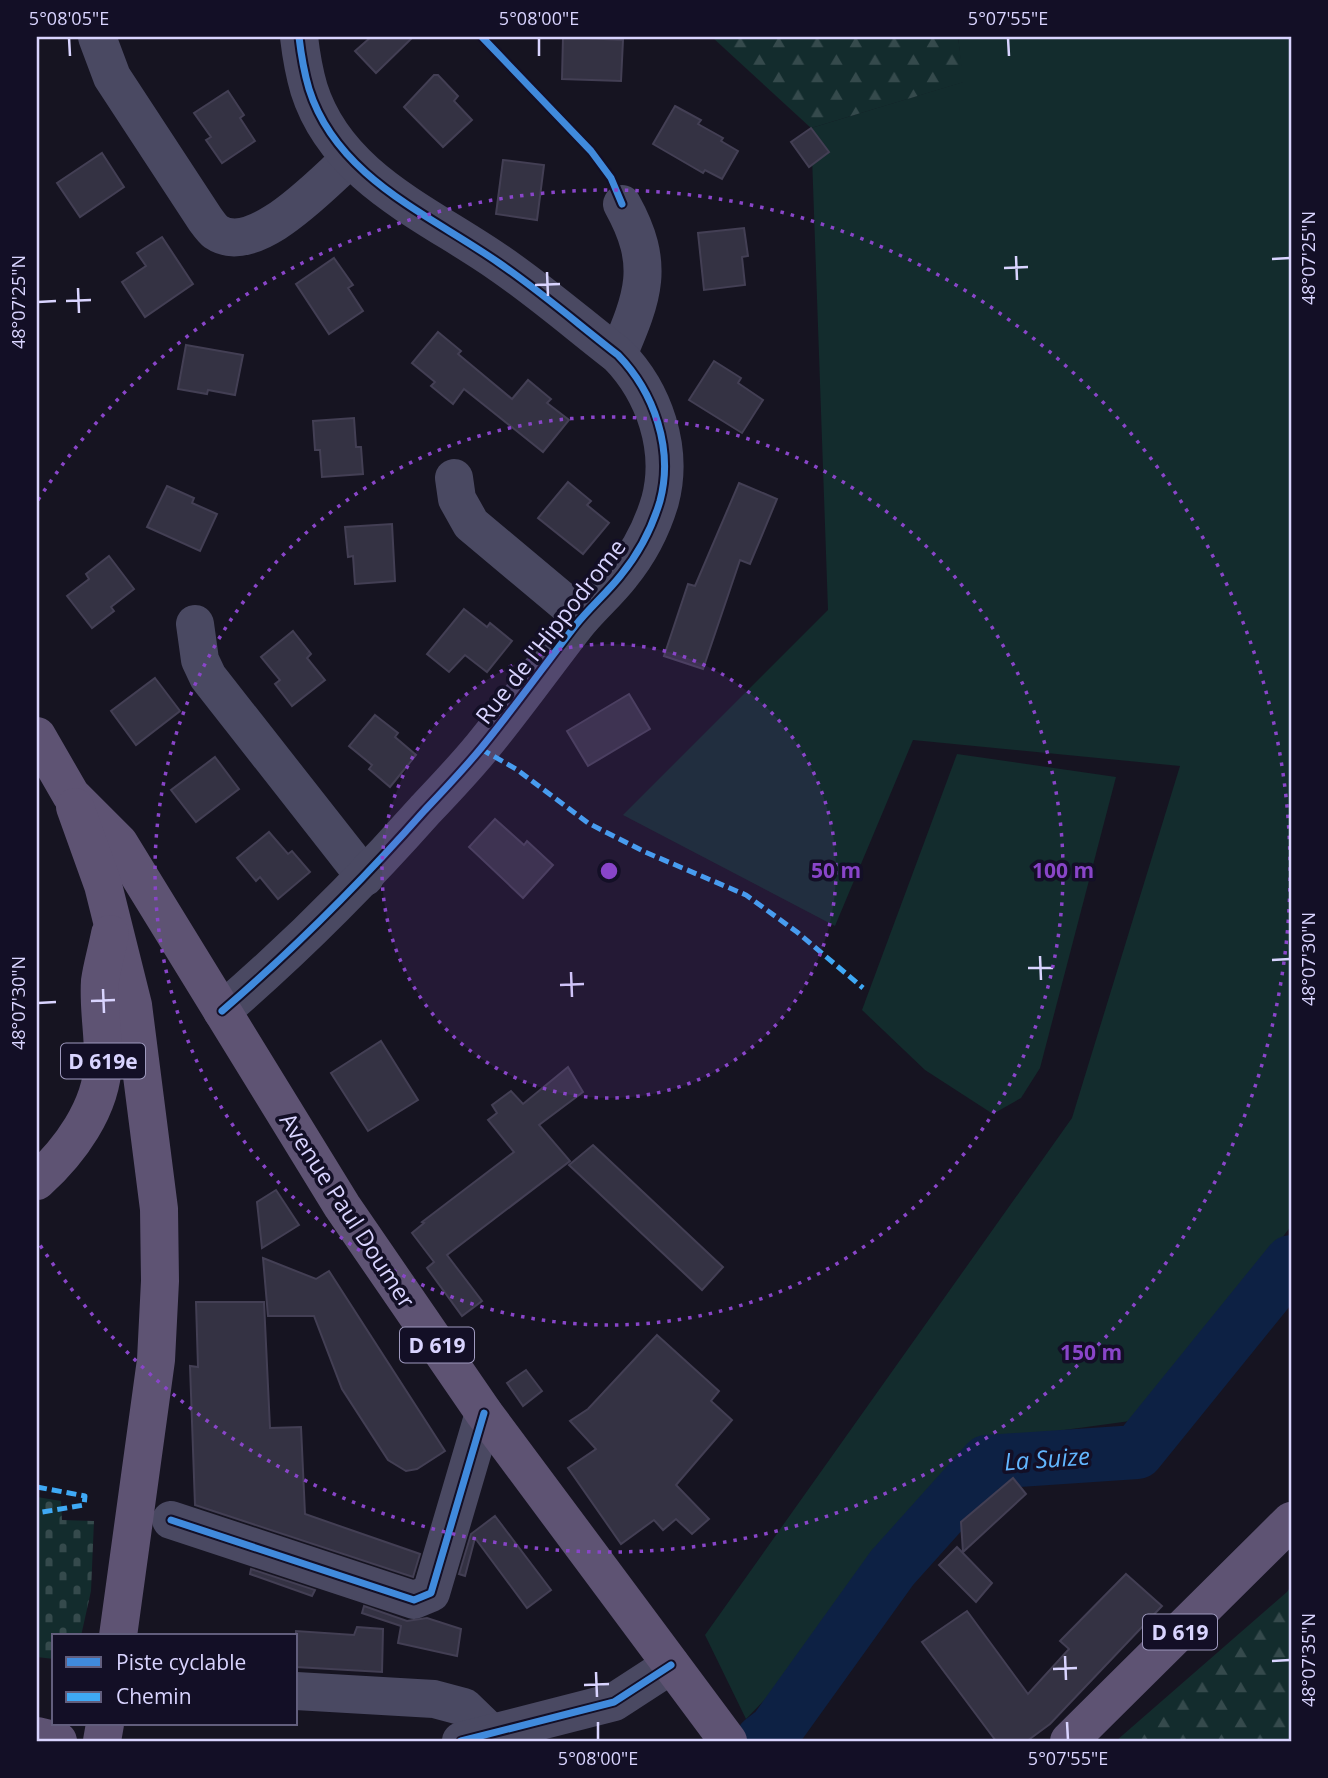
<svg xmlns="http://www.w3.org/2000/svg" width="1328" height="1778" viewBox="0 0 1328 1778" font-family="'Open Sans',sans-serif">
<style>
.grass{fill:#132c2d}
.forest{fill:url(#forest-firs)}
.cemetery{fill:url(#cemetery-stones)}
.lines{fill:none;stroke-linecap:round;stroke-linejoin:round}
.river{stroke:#0d2144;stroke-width:54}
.building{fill:#343243;stroke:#433f54;stroke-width:2}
.minor{stroke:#4a4962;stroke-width:38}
.major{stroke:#5e5373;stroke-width:38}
.quiet{stroke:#3fa9f5;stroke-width:5;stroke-dasharray:10 5;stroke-linecap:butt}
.cycleway-casing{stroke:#130f26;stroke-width:11}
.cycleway{stroke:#408adc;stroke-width:7}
.ticks{fill:none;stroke:#d9d4ff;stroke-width:2.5}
.ring{fill:none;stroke:#8945c9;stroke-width:3.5;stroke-dasharray:3.5 7}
.labels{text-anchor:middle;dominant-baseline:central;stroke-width:7;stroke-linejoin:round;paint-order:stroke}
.shield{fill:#130f26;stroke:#9e99be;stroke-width:2}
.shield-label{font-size:21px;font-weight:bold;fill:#d9d4ff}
.street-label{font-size:23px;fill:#d9d4ff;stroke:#130f26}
.water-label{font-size:24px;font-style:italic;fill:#62b6ff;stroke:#130f26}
.centre{fill:#8945c9;stroke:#130f26;stroke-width:3.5}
.ring-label{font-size:21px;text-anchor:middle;font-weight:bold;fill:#8945c9;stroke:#130f26;stroke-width:7;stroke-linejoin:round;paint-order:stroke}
.neatline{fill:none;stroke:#d9d4ff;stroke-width:2.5}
.ticks-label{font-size:18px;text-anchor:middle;fill:#d9d4ff}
</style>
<defs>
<pattern id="forest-firs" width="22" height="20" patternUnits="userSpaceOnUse" patternTransform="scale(1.75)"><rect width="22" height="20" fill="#132c2d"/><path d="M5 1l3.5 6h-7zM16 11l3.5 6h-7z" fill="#354a4c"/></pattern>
<pattern id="cemetery-stones" width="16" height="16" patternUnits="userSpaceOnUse" patternTransform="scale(1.75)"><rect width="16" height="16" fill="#132c2d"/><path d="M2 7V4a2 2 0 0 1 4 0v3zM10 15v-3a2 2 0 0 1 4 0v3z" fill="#354a4c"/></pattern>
</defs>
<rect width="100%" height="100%" fill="#161421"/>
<g class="grass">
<path d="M958 37H1291V1226L1145 1419 1020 1436 746 1719 705 1635 1072 1118 1180 766 913 740 835 926 623 815 828 610 811 128 963 82Z"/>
<path d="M957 754 1116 777 1040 1068 1021 1098 993 1114 925 1070 862 1010Z"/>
</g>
<g class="forest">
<path d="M712 37H958L964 82 811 128Z"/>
<path d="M1291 1586V1741H1116L1287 1592Z"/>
</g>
<path class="cemetery" d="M37 1497 61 1501 62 1520 94 1521 91 1591 81 1636H54V1659L37 1657Z"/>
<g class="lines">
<path class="river" d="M762 1741 775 1731 892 1568 987 1462 1137 1452 1291 1262"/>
</g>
<g class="building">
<path d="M371 37H413L376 73 355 51Z"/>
<path d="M563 37 623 40 621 81 562 79Z"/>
<path d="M434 75H438L458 96 454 101 472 120 443 147 404 107Z"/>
<path d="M228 91 244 115 240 118 255 141 222 163 206 140 211 137 194 113Z"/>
<path d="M675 106 701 120 698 124 723 138 721 141 738 151 722 179 705 170 703 173 653 144Z"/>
<path d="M811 128 829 152 809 167 791 142Z"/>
<path d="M102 153 124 187 80 217 57 183Z"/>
<path d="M503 160 544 165 537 220 496 214Z"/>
<path d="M744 228 748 256 742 257 745 285 704 290 698 233Z"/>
<path d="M162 237 193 284 145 317 122 282 146 266 137 253Z"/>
<path d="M334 258 353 285 348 288 363 311 329 334 296 284Z"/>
<path d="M438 332 461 351 458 354 512 399 528 380 551 399 547 403 569 420 543 452 464 389 453 404 431 386 435 382 412 363Z"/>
<path d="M186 345 243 355 235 395 208 390 207 394 178 389Z"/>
<path d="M714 361 741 378 738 383 763 400 742 433 689 400Z"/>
<path d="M354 418 356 447H361L363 474 322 477 320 450H315L313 421Z"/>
<path d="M568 482 591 501 587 505 609 523 583 554 538 518Z"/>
<path d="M739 483 777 499 750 564 740 560 703 669 664 656 688 584 695 586Z"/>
<path d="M167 486 194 498 192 503 217 514 200 551 147 527Z"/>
<path d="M392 524 395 581 355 584 353 556 348 557 345 527Z"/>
<path d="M109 556 134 589 111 607 114 611 92 628 67 596 89 579 86 574Z"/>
<path d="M464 609 487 627 490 623 512 641 487 672 465 655 449 672 427 654Z"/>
<path d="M293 631 311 654 307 658 325 680 292 706 275 684 280 680 261 657Z"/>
<path d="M155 678 180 711 136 745 111 711Z"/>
<path d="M629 694 650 729 588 766 567 731Z"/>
<path d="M375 715 398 733 395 737 416 755 390 787 369 769 372 765 349 746Z"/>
<path d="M215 757 239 789 196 822 171 790Z"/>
<path d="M495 819 524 845 527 841 553 865 523 898 469 847Z"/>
<path d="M269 832 288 854 292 851 310 872 278 899 260 877 256 881 237 858Z"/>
<path d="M381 1041 418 1100 368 1131 331 1073Z"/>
<path d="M568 1067 583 1092 539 1125 570 1161 447 1255 482 1301 462 1316 427 1268 434 1262 412 1233 424 1223 422 1222 514 1152 488 1120 497 1113 492 1105 511 1091 523 1104Z"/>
<path d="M593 1145 723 1267 702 1290 569 1165Z"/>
<path d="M276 1190 299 1225 262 1248 257 1202Z"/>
<path d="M263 1258 316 1279 329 1271 445 1451 417 1469 406 1471 388 1460 342 1389 314 1316H268Z"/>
<path d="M196 1302H264L270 1428 301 1427 305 1514 420 1554 413 1577 195 1505 190 1366 198 1367Z"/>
<path d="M657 1335 719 1391 711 1401 732 1420 676 1485 709 1519 692 1534 676 1519 663 1530 654 1520 621 1544 568 1468 596 1449 570 1421 588 1409Z"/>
<path d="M526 1370 542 1391 523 1406 507 1383Z"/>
<path d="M1013 1478 1026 1494 963 1552 961 1522Z"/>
<path d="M495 1516 551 1590 527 1608 475 1538 465 1576 459 1574 471 1534Z"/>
<path d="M957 1547 992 1583 976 1602 939 1565Z"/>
<path d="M251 1569 315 1590 312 1596 250 1574Z"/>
<path d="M1126 1574 1162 1606 1050 1724 1027 1741H996L922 1642 967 1611 1028 1694 1069 1649 1060 1641Z"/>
<path d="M364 1606 407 1621 427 1618 461 1629 457 1656 398 1643 401 1626 362 1613Z"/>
<path d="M357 1627 383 1629 382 1672 296 1667V1631L354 1635Z"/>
</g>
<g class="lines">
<g class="minor">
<path d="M97 37 112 77 205 219C208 223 212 229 216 232 255 258 323 182 350 159"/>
<path d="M618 355C643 296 656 265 622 204"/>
<path d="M454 478 457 499 471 524 582 617"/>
<path d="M195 624 200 660 208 677 365 877"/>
<path d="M222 1011C294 949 362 881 425 810 444 790 464 769 482 747 514 708 544 666 575 626 589 608 607 593 621 575 639 553 652 528 660 501 674 449 654 392 618 355 578 324 540 291 499 263 429 214 337 178 309 89 304 72 301 54 299 37"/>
<path d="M171 1520 414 1600 431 1593 484 1413"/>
<path d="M296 1691 434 1699 464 1707 493 1735"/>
<path d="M461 1741 614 1702 671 1665"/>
</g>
<g class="major">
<path d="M37 736 71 795 119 843 342 1206 484 1413 728 1741"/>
<path d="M75 807 103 885 133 1005 159 1209 160 1281 156 1360 118 1636"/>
<path d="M37 1181C69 1152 102 1108 103 1062 104 1036 98 1008 100 981 102 966 107 950 110 934"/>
<path d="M37 1736 58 1741"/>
<path d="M102 1741 105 1724"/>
<path d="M1069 1741 1291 1521"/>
</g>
<g class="quiet">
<path d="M481 749 516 769 588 823 645 852 746 895 797 932 863 988"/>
<path d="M37 1487 85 1496 84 1505 37 1513"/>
</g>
<g class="cycleway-casing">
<g id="cycleway">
<path d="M482 37 591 151 611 178 622 204"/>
<path d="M222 1011C294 949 362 881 425 810 444 790 464 769 482 747 514 708 544 666 575 626 589 608 607 593 621 575 639 553 652 528 660 501 674 449 654 392 618 355 578 324 540 291 499 263 429 214 337 178 309 89 304 72 301 54 299 37"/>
<path d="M171 1520 414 1600 431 1593 484 1413"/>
<path d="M461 1741 614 1702 671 1665"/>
</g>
</g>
<use href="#cycleway" class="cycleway"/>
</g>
<path class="ticks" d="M69 38 70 56M539 38V56M1008 38 1009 56M1016 256 1017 280M1272 259 1290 258M1004 268 1028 267M547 272 548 296M535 285 560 284M78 288 79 313M66 301 91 300M38 302 56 301M1040 956 1041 980M1272 960 1290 959M1028 968H1053M571 972 572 997M560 985 584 984M103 989 104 1013M91 1001 115 1000M38 1003 56 1002M1065 1656 1066 1680M1272 1661 1290 1660M1053 1669 1077 1668M596 1672 597 1697M584 1685 609 1684M598 1722V1740M1067 1722 1068 1740"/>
<circle cx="609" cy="871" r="227" fill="#8945c9" fill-opacity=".12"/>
<g class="ring">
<circle cx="609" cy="871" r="227"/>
<circle cx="609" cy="871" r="454"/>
<path d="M38 500A681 681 0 1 1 38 1242"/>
</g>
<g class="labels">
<g class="shield">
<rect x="61" y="1043.5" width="84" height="35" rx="5"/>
<rect x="400" y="1327.5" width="74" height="35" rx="5"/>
<rect x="1143" y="1614.5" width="74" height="35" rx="5"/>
</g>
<g class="shield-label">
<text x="103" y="1061">D 619e</text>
<text x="437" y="1345">D 619</text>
<text x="1180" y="1632">D 619</text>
</g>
<g class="street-label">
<text transform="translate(550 631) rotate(-52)">Rue de l'Hippodrome</text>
<text transform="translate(348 1210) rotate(57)">Avenue Paul Doumer</text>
</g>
<g class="water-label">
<text transform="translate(1047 1458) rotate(-4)">La Suize</text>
</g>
</g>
<circle cx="609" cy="871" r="10" class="centre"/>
<g class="ring-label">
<text x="836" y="878">50 m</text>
<text x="1063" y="878">100 m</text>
<text x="1091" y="1360">150 m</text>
</g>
<rect width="1328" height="1778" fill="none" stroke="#130f26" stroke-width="77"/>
<rect x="52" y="1634" width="245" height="91" fill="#130f26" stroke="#625e7d" stroke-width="2"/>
<rect x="66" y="1657" width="35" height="10" fill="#408adc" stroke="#625e7d" stroke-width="2"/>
<text x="116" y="1670" font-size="21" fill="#d9d4ff">Piste cyclable</text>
<rect x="66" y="1692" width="35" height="10" fill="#3fa9f5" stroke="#625e7d" stroke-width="2"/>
<text x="116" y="1704" font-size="21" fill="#d9d4ff">Chemin</text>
<rect x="38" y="38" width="1252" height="1702" class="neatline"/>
<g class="ticks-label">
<text x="69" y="25">5°08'05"E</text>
<text x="539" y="25">5°08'00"E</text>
<text x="1008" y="25">5°07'55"E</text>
<text transform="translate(1309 258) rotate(-90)" y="6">48°07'25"N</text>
<text transform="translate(19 302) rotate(-90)" y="6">48°07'25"N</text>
<text transform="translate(1309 959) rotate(-90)" y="6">48°07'30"N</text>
<text transform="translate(19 1003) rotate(-90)" y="6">48°07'30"N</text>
<text transform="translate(1309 1660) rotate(-90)" y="6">48°07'35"N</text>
<text x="598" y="1765">5°08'00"E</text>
<text x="1068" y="1765">5°07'55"E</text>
</g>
</svg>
